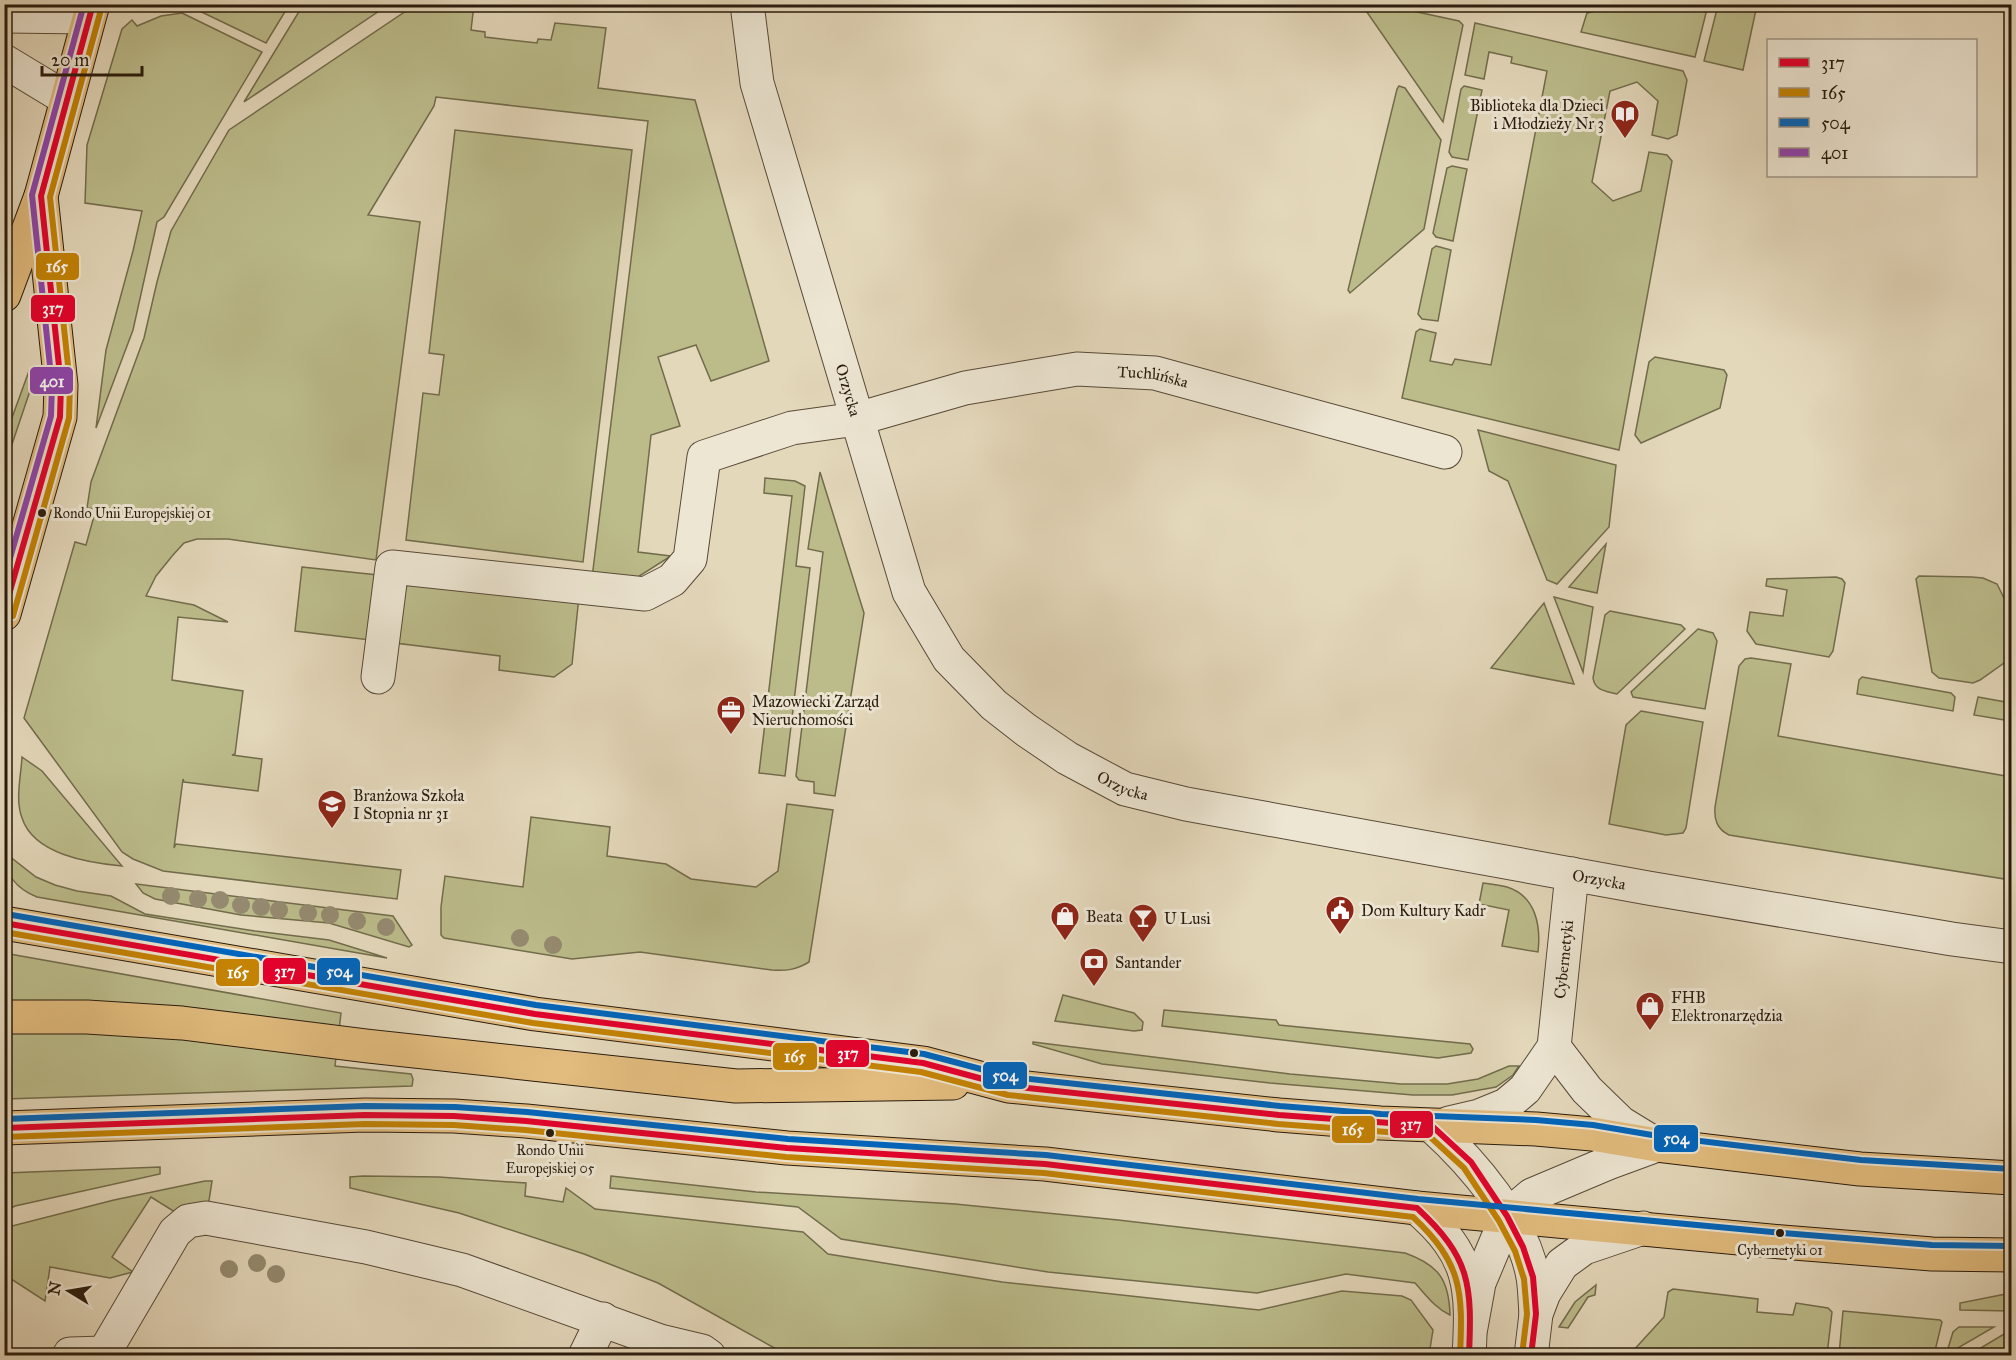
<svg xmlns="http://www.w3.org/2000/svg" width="2016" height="1360" viewBox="0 0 2016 1360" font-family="'IM FELL Great Primer',serif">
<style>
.green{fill:#bcbc8b;stroke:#726c4c;stroke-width:1.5}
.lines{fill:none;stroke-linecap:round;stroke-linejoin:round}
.minor-casing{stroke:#584a38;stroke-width:35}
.major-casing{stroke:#291b0d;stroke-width:35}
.minor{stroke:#ede6d3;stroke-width:33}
.major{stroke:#e2bc7e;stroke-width:33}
.bus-1-casing{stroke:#ede6d3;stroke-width:10}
.bus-2-casing{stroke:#ede6d3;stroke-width:10}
.bus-3-casing{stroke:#ede6d3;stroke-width:10}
.bus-4-casing{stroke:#ede6d3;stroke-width:10}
.bus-1{stroke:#e4002b;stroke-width:6}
.bus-2{stroke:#c48303;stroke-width:6}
.bus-3{stroke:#0065bd;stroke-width:6}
.bus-4{stroke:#8e44ad;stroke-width:6}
.tree{fill:#958a70}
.bus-dot{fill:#291b0d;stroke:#ede6d3;stroke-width:2}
.labels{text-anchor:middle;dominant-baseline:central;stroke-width:6;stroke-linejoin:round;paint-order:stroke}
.bus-label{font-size:14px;fill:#291b0d;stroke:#ede6d3}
.poi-label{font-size:16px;fill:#291b0d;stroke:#ede6d3;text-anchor:start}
.street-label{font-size:16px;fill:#291b0d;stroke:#ede6d3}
.line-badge{stroke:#ede6d3;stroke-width:2}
.badge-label{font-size:16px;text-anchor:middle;font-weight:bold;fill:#fff}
</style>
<rect width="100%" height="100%" fill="#e4d8bb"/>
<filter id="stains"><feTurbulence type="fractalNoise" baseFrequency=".00333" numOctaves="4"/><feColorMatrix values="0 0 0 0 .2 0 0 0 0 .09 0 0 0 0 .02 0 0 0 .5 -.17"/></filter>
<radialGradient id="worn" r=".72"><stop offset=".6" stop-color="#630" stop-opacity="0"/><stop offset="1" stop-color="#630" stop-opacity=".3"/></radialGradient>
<g class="green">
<path d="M212 4H289V5L266 43 189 6Z"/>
<path d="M1629 4 1708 5 1695 57 1581 32 1587 13Z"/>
<path d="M303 5H388L244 102Z"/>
<path d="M415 5H474L471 30 485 32V37L537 43 538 39 551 40 555 23 606 28 598 88 695 100 769 361 711 381 696 345 658 357 680 426 651 435 638 552 671 556 630 582 592 578 648 121 436 97 434 106 368 215 420 222 376 560 228 539H197L184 543 173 555 156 576 146 596 194 605 228 622 178 617 172 680 243 691 235 754 232 755 262 759 258 791 184 782 183 779 174 848 176 844 401 870 397 899 163 871 133 859 122 852 24 718 75 542 86 545 96 509 87 508 91 482 144 338 157 282 171 231 229 130Z"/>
<path d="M1362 5H1385L1459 21 1463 25 1443 122Z"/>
<path d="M1718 5H1757L1743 70 1704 61Z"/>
<path d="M182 13 262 52 164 217 157 222 133 330 96 428 106 350 133 251 142 211 85 203 87 145 122 29 132 20 137 26 161 16Z"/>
<path d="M1475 23 1683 71 1687 80 1677 135 1668 139 1652 135 1658 101 1637 82 1610 91 1592 182 1613 201 1641 191 1649 152 1667 155 1672 161 1619 450 1402 398 1416 332 1420 329 1436 333 1430 361 1452 365 1455 359 1491 365 1547 71 1511 63 1512 57 1489 52 1484 79 1465 75Z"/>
<path d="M1399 86 1405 88 1441 140 1424 229 1350 293 1348 290 1397 89Z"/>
<path d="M1464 86 1482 90 1468 160 1452 157 1449 152 1461 89Z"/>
<path d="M455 130 632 150 583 562 406 540 423 393 439 395 444 355 429 353Z"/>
<path d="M1452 166 1467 169 1453 241 1436 237 1433 233 1447 168Z"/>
<path d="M1436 246 1451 250 1438 321 1422 319 1418 314 1432 249Z"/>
<path d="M1655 357 1724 370 1727 375 1720 408 1641 443 1635 435 1649 362Z"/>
<path d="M29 371 36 373 5 465V437Z"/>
<path d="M1478 430 1616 465 1609 527 1557 584 1547 580 1508 481 1489 471Z"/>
<path d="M820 472 864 613 835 796 814 793V782L799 780 796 776 823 552 808 549Z"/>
<path d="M765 478 795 481 805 486 796 566 810 568 785 776 759 773 792 496 764 493Z"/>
<path d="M1606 544 1597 593 1569 587Z"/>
<path d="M302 567 378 575 370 640 295 631Z"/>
<path d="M1919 576 1972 577 1983 578 1997 584 2011 612V658L1980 680 1973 683 1939 678 1932 672 1916 579Z"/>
<path d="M1836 577 1842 579 1845 583 1833 651 1829 657 1756 644 1747 631 1750 612 1783 616 1787 590 1766 586 1767 579Z"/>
<path d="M419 578 579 596 572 664 554 677 499 670 500 656 395 643 400 590Z"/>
<path d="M1554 597 1593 607 1583 672Z"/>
<path d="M1544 603 1574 684 1491 668Z"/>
<path d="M1610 611 1681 625 1685 629 1617 694C1606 691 1595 691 1593 678L1605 615Z"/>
<path d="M1698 629 1713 633 1717 641 1705 709 1633 697 1631 692Z"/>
<path d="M1751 658 1791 664 1778 736 2011 777V880L1729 835C1717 829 1714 820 1715 807L1739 666 1745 659Z"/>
<path d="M1862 677 1951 693 1955 697 1953 711 1857 694 1859 680Z"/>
<path d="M1978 697 2011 703V721L1974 715Z"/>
<path d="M1641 711 1703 722 1686 828 1683 833 1666 835 1609 824 1626 725Z"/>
<path d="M22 757 42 771 122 866C90 863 34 855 22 818 15 800 21 776 22 757Z"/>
<path d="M787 804 833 810 809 962C796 970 786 971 772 970L640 952 572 959 444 938 441 935V907L445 876 523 887 531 817 610 827 607 856 666 864 691 879 756 887 778 871Z"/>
<path d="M4 852 36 877 55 885 77 891 111 896 145 914 255 931 329 940 387 958 37 897C17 889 4 874 4 852Z"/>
<path d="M1483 883C1491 884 1499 885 1507 887 1536 896 1541 926 1538 952L1502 946 1509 910 1479 904Z"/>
<path d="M136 884 393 916 412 945 409 947 329 923 241 915 155 899 143 893Z"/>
<path d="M4 953 341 1013 335 1066 411 1074 413 1079 412 1086 5 1099Z"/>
<path d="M1063 995 1134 1013 1143 1022 1142 1030 1134 1031 1055 1021Z"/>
<path d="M1164 1010 1276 1020 1279 1025 1470 1044 1473 1049 1471 1053 1438 1058 1162 1026Z"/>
<path d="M1033 1042 1290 1074 1401 1084H1447L1478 1079 1509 1066H1519L1513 1075 1496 1087 1452 1095H1413L1270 1083 1102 1064 1033 1044Z"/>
<path d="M160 1167V1174L15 1206 5 1211V1173Z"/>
<path d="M363 1176 439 1177 526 1183 525 1196 563 1202 566 1188 595 1209 803 1232 828 1254 1002 1282 1259 1310 1342 1291 1402 1296 1411 1300 1433 1330 1429 1355H787L658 1283 584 1254 459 1213 350 1188V1177Z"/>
<path d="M611 1176 756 1192 955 1204 1118 1220 1405 1253C1439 1265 1449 1280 1450 1315 1435 1308 1426 1295 1415 1283L1346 1274 1257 1293 1048 1272 841 1239 798 1207 610 1188Z"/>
<path d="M205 1181H212L208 1207 178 1214 151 1197 112 1257 133 1272 110 1278 50 1267 45 1301 5 1275 4 1228 114 1200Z"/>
<path d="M1596 1285 1595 1295 1588 1297 1568 1328 1559 1327 1575 1302Z"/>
<path d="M1673 1289 1758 1299 1757 1312 1793 1315 1796 1303 1828 1308 1832 1312 1827 1355H1572L1573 1350 1622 1355 1631 1353 1664 1317 1668 1292Z"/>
<path d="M2011 1293V1311L1960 1310V1303Z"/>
<path d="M1843 1311 1940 1320 1942 1322 1934 1355H1839Z"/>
<path d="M1959 1327H1994L1946 1355 1953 1332Z"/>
<path d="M2004 1334H2011V1355H1969Z"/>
</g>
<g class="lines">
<g class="minor-casing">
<g id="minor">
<path id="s1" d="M747 4 757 83 909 592 949 659 994 705 1026 730 1067 758 1125 789 1186 804 1648 888 1952 939 2012 947"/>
<path d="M4 16 89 17"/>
<path d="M4 61 67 99"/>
<path id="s2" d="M378 677 392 567 645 594 672 580 690 559 704 457 792 428 857 419 965 388 1077 369 1155 373 1445 452"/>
<path d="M1554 1047 1587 1090 1621 1123 1657 1145"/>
<path id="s3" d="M1449 1123 1479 1116 1506 1105 1525 1089 1554 1047 1572 874"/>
<path d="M1432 1126C1473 1163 1523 1221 1533 1277 1535 1289 1535 1302 1536 1314"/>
<path d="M1417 1208C1472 1255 1473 1287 1469 1356"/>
<path d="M1471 1327 1479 1283 1507 1216 1532 1195 1608 1163 1657 1145"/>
<path d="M69 1356 70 1354 104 1353V1356"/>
<path d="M108 1356 104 1353 175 1232 188 1221 206 1218 366 1247 462 1270 660 1341 702 1351 709 1356"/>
<path d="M585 1356 603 1319"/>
<path d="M1531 1356 1536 1314 1544 1293 1562 1264 1584 1248 1643 1228"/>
</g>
</g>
<g class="major-casing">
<g id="major">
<path d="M4 295 41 196 93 4"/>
<path d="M4 614 60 417 61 385 41 196"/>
<path d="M4 923 535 1014 923 1063 1009 1086 1279 1115 1380 1123 1536 1129 1592 1134 1657 1145 1860 1169 2012 1178"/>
<path d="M4 1017H87L182 1023 367 1046 736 1086 953 1083"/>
<path d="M4 1128 365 1115 454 1116 526 1121 787 1148 1045 1164 1417 1208 1782 1242 1932 1254 2012 1255"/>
</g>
</g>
<use href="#minor" class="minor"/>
<use href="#major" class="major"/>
<g class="bus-1-casing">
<g id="bus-1">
<path d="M4 612 60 417 61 385 41 196 93 4"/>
<path d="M4 923 535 1014 923 1063 1009 1086 1279 1115 1432 1126 1471 1162 1507 1216 1523 1247 1533 1277 1536 1314 1531 1356"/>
<path d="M4 1128 365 1115 454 1116 526 1121 787 1148 1045 1164 1417 1208C1471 1258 1472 1285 1469 1356"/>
</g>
</g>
<g class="bus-2-casing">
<g id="bus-2">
<path d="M13 616 69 418 70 384 50 197 102 6"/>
<path d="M4 932 533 1023 921 1072 1008 1095 1278 1124 1428 1135 1464 1168 1499 1221 1515 1251 1524 1279 1527 1314 1522 1355"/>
<path d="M4 1137 365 1124 454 1125 525 1130 786 1157 1044 1173 1413 1217C1462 1263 1463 1291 1460 1356"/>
</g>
</g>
<g class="bus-3-casing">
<g id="bus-3">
<path d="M6 914 536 1005 924 1054 1011 1077 1280 1106 1381 1114 1536 1120 1593 1125 1658 1136 1861 1160 2012 1169"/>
<path d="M4 1119 365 1106 455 1107 527 1112 788 1139 1046 1155 1418 1199 1783 1233 1932 1245 2012 1246"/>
</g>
</g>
<g class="bus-4-casing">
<path id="bus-4" d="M4 579 51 416 52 385 32 195 84 4"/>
</g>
<use href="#bus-1" class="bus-1"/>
<use href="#bus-2" class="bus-2"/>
<use href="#bus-3" class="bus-3"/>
<use href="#bus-4" class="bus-4"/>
</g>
<g class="tree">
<circle cx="171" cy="896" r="9"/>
<circle cx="198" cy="899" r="9"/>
<circle cx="220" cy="900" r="9"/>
<circle cx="241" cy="905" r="9"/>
<circle cx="261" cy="907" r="9"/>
<circle cx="279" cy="910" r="9"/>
<circle cx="308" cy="913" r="9"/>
<circle cx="330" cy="915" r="9"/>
<circle cx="357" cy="921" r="9"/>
<circle cx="386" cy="927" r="9"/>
<circle cx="520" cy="938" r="9"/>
<circle cx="553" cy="945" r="9"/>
<circle cx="257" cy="1263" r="9"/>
<circle cx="229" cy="1269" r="9"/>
<circle cx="276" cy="1274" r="9"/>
</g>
<defs>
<g id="library-pin" transform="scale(1.5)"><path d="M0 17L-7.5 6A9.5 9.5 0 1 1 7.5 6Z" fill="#8f2418" stroke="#ede6d3"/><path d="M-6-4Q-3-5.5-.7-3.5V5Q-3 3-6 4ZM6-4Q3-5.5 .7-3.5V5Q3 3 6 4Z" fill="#fff"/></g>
<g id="office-pin" transform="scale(1.5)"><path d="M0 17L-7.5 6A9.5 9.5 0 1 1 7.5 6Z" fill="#8f2418" stroke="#ede6d3"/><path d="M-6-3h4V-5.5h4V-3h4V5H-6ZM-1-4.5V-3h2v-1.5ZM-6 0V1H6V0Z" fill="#fff"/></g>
<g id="school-pin" transform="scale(1.5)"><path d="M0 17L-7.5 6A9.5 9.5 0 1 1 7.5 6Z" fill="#8f2418" stroke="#ede6d3"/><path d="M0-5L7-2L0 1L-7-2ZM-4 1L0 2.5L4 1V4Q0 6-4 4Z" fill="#fff"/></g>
<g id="civic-pin" transform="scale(1.5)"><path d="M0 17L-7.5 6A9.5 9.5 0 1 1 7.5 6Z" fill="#8f2418" stroke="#ede6d3"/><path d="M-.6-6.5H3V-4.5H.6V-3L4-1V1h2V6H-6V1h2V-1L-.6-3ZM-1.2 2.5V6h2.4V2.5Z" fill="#fff"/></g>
<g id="shop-pin" transform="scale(1.5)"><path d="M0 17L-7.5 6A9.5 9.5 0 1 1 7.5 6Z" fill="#8f2418" stroke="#ede6d3"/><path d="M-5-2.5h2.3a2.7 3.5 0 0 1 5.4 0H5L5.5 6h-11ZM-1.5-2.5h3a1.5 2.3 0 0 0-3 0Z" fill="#fff"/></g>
<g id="bar-pin" transform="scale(1.5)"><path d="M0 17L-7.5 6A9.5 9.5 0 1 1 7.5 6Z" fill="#8f2418" stroke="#ede6d3"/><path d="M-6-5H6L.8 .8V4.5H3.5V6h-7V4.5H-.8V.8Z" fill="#fff"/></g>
<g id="bank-pin" transform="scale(1.5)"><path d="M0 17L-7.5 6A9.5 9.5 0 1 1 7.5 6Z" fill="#8f2418" stroke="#ede6d3"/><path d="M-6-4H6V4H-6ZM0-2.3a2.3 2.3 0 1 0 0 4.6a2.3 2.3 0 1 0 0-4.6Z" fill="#fff"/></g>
</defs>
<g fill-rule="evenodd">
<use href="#library-pin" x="1625" y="114"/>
<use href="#office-pin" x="731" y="710"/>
<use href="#school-pin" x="332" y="804"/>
<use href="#civic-pin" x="1340" y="910"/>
<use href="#shop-pin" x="1065" y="916"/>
<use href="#bar-pin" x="1143" y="918"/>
<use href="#bank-pin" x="1094" y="962"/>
<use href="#shop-pin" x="1650" y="1006"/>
</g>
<g class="bus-dot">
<circle cx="42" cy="513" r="5"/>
<circle cx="914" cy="1053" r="5"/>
<circle cx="550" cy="1133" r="5"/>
<circle cx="1780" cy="1233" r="5"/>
</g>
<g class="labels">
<g class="bus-label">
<text x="53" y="513" text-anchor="start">Rondo Unii Europejskiej 01</text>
<text x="550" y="1150">Rondo Unii<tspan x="550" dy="18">Europejskiej 05</tspan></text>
<text x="1780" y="1250">Cybernetyki 01</text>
</g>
<g class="poi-label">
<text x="1604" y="105" text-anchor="end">Biblioteka dla Dzieci<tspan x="1604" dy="18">i Młodzieży Nr 3</tspan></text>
<text x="752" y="701">Mazowiecki Zarząd<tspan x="752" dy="18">Nieruchomości</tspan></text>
<text x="353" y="795">Branżowa Szkoła<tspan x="353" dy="18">I Stopnia nr 31</tspan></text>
<text x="1361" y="910">Dom Kultury Kadr</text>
<text x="1086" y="916">Beata</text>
<text x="1164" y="918">U Lusi</text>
<text x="1115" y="962">Santander</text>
<text x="1671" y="997">FHB<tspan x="1671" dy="18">Elektronarzędzia</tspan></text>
</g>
<g class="street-label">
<text stroke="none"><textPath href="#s2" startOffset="987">Tuchlińska</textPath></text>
<text stroke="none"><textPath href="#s1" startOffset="400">Orzycka</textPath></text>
<text stroke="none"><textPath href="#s1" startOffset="906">Orzycka</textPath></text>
<text stroke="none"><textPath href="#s1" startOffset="1392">Orzycka</textPath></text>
<text stroke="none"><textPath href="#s3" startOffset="224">Cybernetyki</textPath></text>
</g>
</g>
<g class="line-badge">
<rect x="35" y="252" width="45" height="29" rx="6" fill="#c48303"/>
<rect x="30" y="294" width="46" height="29" rx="6" fill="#e4002b"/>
<rect x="29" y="366" width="45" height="29" rx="6" fill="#8e44ad"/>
<rect x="262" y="957" width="45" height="28" rx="6" fill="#e4002b"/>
<rect x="316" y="957" width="45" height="29" rx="6" fill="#0065bd"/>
<rect x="215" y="958" width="45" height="29" rx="6" fill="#c48303"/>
<rect x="825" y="1039" width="45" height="29" rx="6" fill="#e4002b"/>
<rect x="772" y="1042" width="46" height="29" rx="6" fill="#c48303"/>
<rect x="982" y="1061" width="46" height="29" rx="6" fill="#0065bd"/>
<rect x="1389" y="1110" width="45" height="29" rx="6" fill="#e4002b"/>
<rect x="1331" y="1115" width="45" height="29" rx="6" fill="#c48303"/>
<rect x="1653" y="1124" width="46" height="29" rx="6" fill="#0065bd"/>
</g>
<g class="badge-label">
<text x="57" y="272">165</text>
<text x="53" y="314">317</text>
<text x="52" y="387">401</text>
<text x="285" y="977">317</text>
<text x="339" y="977">504</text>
<text x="238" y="978">165</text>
<text x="848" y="1059">317</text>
<text x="795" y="1062">165</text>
<text x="1005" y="1081">504</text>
<text x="1411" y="1130">317</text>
<text x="1353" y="1135">165</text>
<text x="1676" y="1144">504</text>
</g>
<rect width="2016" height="1360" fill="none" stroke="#e4d8bb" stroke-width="24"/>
<rect x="6" y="6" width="2004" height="1348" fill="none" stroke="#291b0d" stroke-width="3"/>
<rect x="12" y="12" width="1992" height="1336" fill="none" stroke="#291b0d" stroke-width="1.5"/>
<rect x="1767" y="39" width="210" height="138" fill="#ede6d3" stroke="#9f9584" stroke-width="1.5"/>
<rect x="1779" y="58" width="30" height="9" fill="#e4002b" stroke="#9f9584" stroke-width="1.5"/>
<text x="1821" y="69" font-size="18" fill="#291b0d">317</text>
<rect x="1779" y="88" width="30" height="9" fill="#c48303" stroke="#9f9584" stroke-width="1.5"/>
<text x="1821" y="99" font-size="18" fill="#291b0d">165</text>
<rect x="1779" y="118" width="30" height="9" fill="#0065bd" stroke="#9f9584" stroke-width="1.5"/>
<text x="1821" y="129" font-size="18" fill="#291b0d">504</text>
<rect x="1779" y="148" width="30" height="9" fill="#8e44ad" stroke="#9f9584" stroke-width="1.5"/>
<text x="1821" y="159" font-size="18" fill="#291b0d">401</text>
<g transform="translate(69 1291) rotate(281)" stroke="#ede6d3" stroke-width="4.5" paint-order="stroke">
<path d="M0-4.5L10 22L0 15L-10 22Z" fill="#291b0d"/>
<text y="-9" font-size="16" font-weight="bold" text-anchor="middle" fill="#291b0d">N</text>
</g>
<path d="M42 66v9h100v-9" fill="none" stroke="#291b0d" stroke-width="3"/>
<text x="51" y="66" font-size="18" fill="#291b0d" stroke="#ede6d3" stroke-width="4.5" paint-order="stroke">20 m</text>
<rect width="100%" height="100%" filter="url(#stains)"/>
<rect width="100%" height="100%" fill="url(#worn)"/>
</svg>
